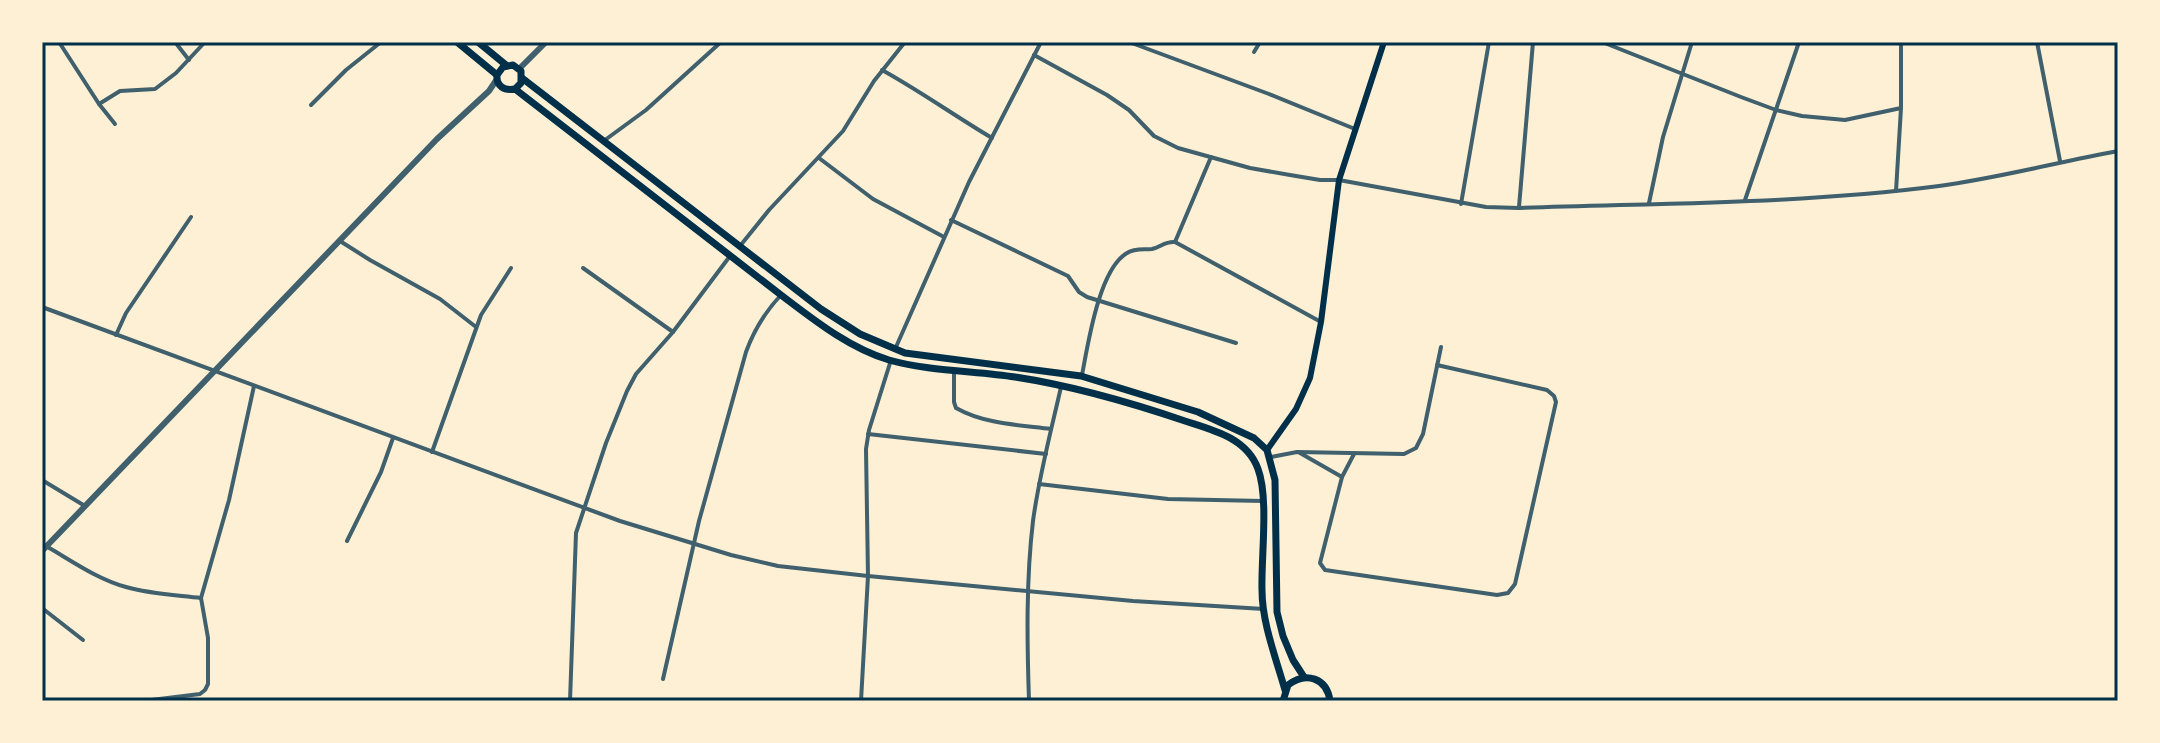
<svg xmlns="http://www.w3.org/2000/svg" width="2160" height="743" viewBox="0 0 2160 743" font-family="'Open Sans',sans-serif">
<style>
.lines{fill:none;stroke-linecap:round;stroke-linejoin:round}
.minor{stroke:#3f606c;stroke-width:4}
.tertiary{stroke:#3f606c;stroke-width:6}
.secondary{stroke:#003049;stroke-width:6}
.primary{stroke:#003049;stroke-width:7}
.neatline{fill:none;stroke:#003049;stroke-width:3}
</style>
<rect width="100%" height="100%" fill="#fdf0d5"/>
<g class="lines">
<g class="minor">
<path d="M59 42 99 104 115 124"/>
<path d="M175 42 189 60"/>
<path d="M1129 42 1269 94 1355 129"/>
<path d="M1602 42 1741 97 1776 110 1802 116 1845 120 1901 108"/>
<path d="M2037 42 2060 161"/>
<path d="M1254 52 1260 42"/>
<path d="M1034 55 1107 95 1129 110 1154 136 1178 148 1250 168 1290 175 1320 180H1339L1486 207 1519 208C1659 203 1800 204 1939 186 1999 178 2058 162 2118 151"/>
<path d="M882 70C920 91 955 116 992 138"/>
<path d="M99 104 120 91 155 89 176 73 205 42"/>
<path d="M311 105 346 70 381 42"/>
<path d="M605 140 646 110 721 42"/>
<path d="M819 158 873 199 944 237"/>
<path d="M1896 191 1901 108V42"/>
<path d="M1745 200 1799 42"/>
<path d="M1649 203 1663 137 1692 42"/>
<path d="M1461 204 1489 42"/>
<path d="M1519 207 1533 42"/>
<path d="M951 220 1068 276 1079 292 1087 297 1236 343"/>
<path d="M340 241 370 260 440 299 476 327"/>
<path d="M1175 242 1211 157"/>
<path d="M740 246 769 210 843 131 874 81 905 42"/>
<path d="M583 268 673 332"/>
<path d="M42 307 620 521 731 555 778 566 868 576 1133 601 1264 609"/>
<path d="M116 335 126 313 191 217"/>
<path d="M896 347 969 182 1041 42"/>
<path d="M954 370V402L956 408C984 424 1020 425 1051 429"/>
<path d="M1082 375C1088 344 1099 269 1127 253 1135 248 1143 250 1152 249 1161 247 1165 241 1175 242L1321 322"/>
<path d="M868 434 1046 454"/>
<path d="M432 452 481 315 511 268"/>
<path d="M1300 453 1342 477"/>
<path d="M1354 454 1342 477 1320 563 1325 570 1497 595 1508 593 1515 584 1556 402 1554 396 1547 390 1437 365"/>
<path d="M1271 457 1297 452 1404 454 1416 448 1423 434 1441 347"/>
<path d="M42 480 85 506"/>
<path d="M1039 484 1168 499 1263 501"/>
<path d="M347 541 381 472 393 438"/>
<path d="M46 546C72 561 97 579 126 587 150 594 176 595 201 598"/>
<path d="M42 608 83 640"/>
<path d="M663 679 699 521 746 352C754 330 765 312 781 295"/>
<path d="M143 701 200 694 205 690 208 684V638L201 598 229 500 254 386"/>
<path d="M570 701 576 533 606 443 627 391 636 374 673 332 730 256"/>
<path d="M861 701 868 576 866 449 869 430 891 360"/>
<path d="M1029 701C1027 641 1026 580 1033 521 1039 476 1051 431 1061 387"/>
</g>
<g class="tertiary">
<path d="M519 69 546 42"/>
<path d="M42 551 437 139 489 91 497 79"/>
</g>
<path class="secondary" d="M1267 450 1296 409 1310 378 1321 322 1339 180 1384 42"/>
<g class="primary">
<path d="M457 42 497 75"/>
<path d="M478 42 506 65"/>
<path d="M522 78 821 309 860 334 905 353 1081 376 1198 412 1254 438 1267 450 1275 480 1277 612 1283 636 1293 660 1304 677"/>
<path d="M515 89 521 83V71L513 65 503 67 497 75C496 86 504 91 515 89L781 295C814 320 849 348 889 360 928 371 976 371 1015 377 1074 386 1129 402 1185 421 1213 430 1247 438 1258 469 1269 498 1261 557 1262 590 1262 623 1276 658 1285 690"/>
<path d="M1283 701 1288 685C1306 671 1327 678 1330 701"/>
</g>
</g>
<rect width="2160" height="743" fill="none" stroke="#fdf0d5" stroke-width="88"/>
<rect x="44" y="44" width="2072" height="655" class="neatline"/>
</svg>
